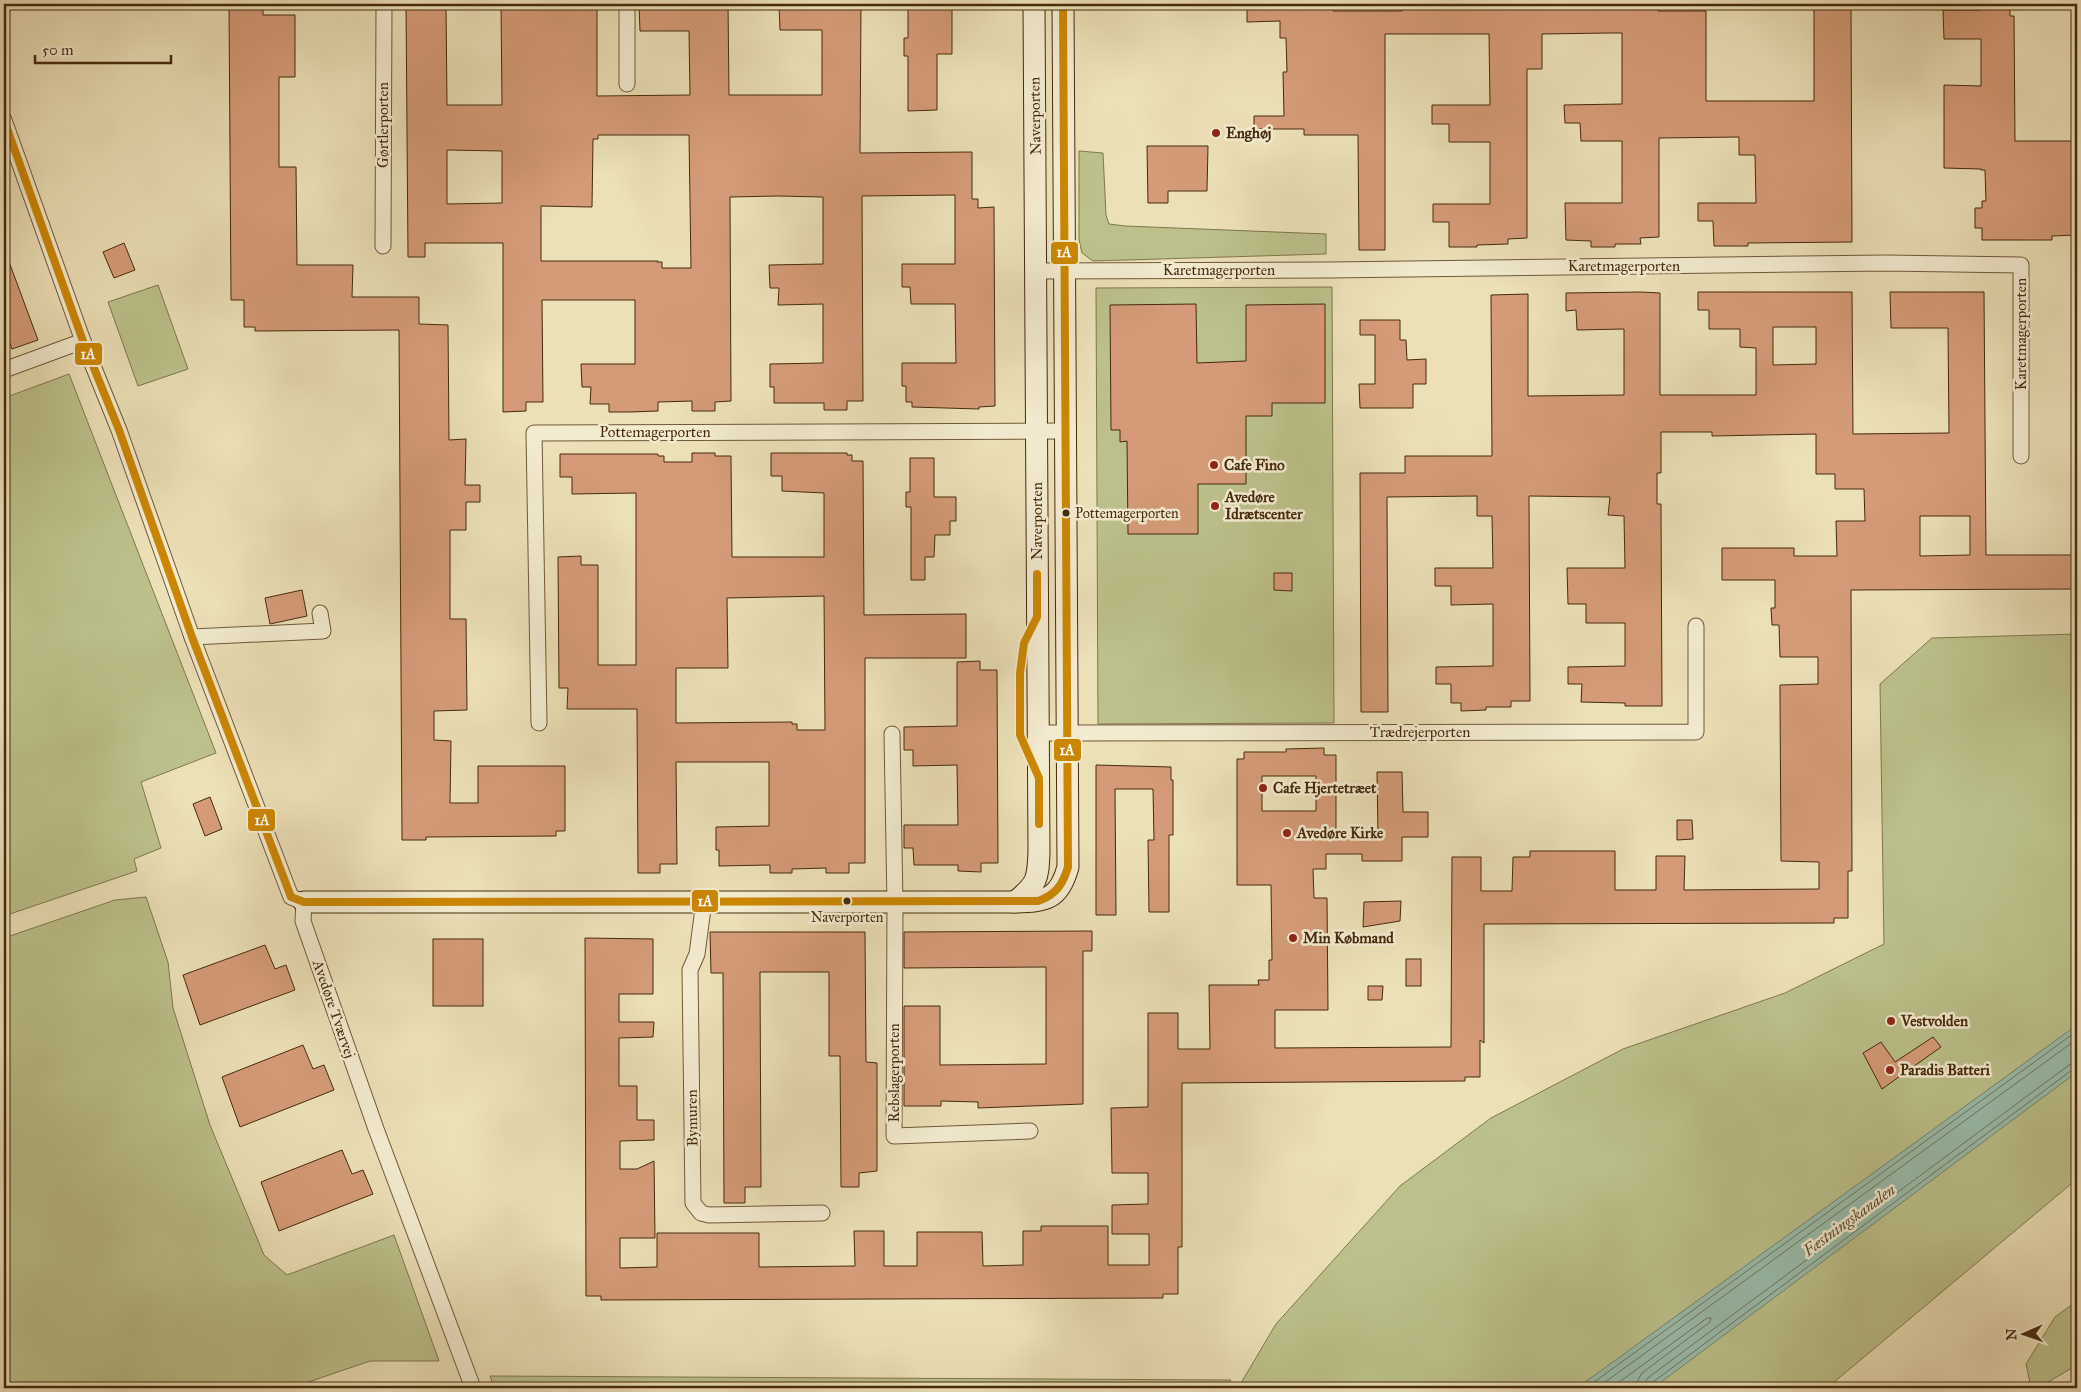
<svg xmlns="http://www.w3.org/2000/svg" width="2081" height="1392" viewBox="0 0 2081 1392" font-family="'IM FELL Great Primer',serif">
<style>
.green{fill:#bcc18b;stroke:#81764c}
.water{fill:#99bdac;stroke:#78826c}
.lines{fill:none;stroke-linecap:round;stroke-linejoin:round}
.shore{stroke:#70745c;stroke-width:1}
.building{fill:#d59b78;stroke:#462a0d;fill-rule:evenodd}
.street-casing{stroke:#705838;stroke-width:17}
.secondary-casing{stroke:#462a0d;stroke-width:23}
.street{stroke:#f3ebd0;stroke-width:15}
.secondary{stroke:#f3ebd0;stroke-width:21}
.bus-1-casing{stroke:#f3ebd0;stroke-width:11}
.bus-1{stroke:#cb8703;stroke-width:8}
.poi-dot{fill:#8f2418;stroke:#f3ebd0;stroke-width:2}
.bus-dot{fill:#462a0d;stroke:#f3ebd0;stroke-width:2}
.labels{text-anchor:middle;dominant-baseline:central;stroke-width:5;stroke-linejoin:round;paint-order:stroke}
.bus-label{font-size:14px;fill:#462a0d;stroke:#f3ebd0;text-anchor:start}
.street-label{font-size:15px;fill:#462a0d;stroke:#f3ebd0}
.poi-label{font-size:15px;font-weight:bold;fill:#462a0d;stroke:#f3ebd0;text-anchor:start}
.water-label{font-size:16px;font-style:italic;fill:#5b4f35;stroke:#f3ebd0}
.line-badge{stroke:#f3ebd0;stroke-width:2}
.badge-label{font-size:14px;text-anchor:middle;font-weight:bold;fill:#fff}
</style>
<rect width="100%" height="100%" fill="#ece0b7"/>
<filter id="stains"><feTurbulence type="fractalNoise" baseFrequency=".004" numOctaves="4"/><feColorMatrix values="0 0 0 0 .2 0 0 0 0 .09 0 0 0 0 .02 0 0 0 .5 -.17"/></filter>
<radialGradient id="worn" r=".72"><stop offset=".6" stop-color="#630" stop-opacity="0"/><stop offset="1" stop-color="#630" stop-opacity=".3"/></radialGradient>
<g class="green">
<path d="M1079 151 1103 153 1106 215 1109 224 1125 226 1326 234V254L1093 261 1082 253 1079 240Z"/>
<path d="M158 285 188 369 138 386 108 302Z"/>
<path d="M1332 287 1334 723 1098 724 1096 288Z"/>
<path d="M69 374 216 753 141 782 161 848 134 859 137 871 4 916V398Z"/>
<path d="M2077 634V1179L1827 1388H1238L1276 1324 1400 1186 1491 1118 1623 1049 1785 993 1884 944 1880 684 1932 638Z"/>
<path d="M146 897 168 962 173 1008 210 1125 264 1255 287 1275 394 1235 439 1361H370L291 1388H4V938L115 900Z"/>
<path d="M2077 1301V1365L2038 1388H2031L2026 1364 2055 1317Z"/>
<path d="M490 1376 1231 1380 1224 1388H494Z"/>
</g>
<path class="water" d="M2077 1025V1072L1653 1388H1577Z"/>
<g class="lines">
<g class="shore">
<path d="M1586 1388 2077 1031"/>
<path d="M1597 1388 2077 1039"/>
<path d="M1611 1388 1707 1318H1711L1710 1322 1642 1373 1638 1380 1636 1388"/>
<path d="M1644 1388 1645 1382 1649 1377 2069 1065 2077 1063"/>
<path d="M1650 1388 1653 1382 2072 1070 2077 1069"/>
</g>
</g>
<g class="building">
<path d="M229 4H263V15H295V77H279V167H296L297 265H353L352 297H419V324L448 325 449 440 466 439 465 485H480V502H466V530H450V619H466L467 710 434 711V740L451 741 450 803H478V766H565V831H556V836L426 837V840H402L399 330 255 331V327H244V300H231Z"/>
<path d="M406 4H446L447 105H502L501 4H597V96L690 95 689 31H640L639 4H728L729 95H822V30H780L779 4H861L860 153 972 152V199H978V208L994 207 995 406 979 407V409L912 407V402H906V386H902V363H956L955 304H911L910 287H902V264H955V195L862 196 863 401H847V410H824V403H774V387H770V364L823 363V304L778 305 779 288H770L769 265 823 264V197L778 196 730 197 731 401 715 402V411H692V401L658 402V411L630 412H609V404H590L591 387H582L581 364H635V300H542L543 402H526V411L503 412V243H425V257H408ZM598 135H689L691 268H662V262H657L658 261H541V206L592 207 593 139H598ZM447 150 502 151V203L447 204Z"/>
<path d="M908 4H952V54H937V110L908 111V56H904V38H908Z"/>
<path d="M1247 4H1333V11H1402V4H1658V11H1706V101H1814V4H1851L1852 242 1748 243V246H1714L1713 221H1698V203H1756L1755 155H1739V137L1659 138V237L1640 238 1641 244H1615V247H1591V241L1566 240 1565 203H1622V141H1581L1580 123H1565L1564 105 1622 104V33H1609L1542 34V69H1527V238L1508 239V244L1477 245V247H1449V222H1433V204H1490V142H1449V124H1432V105H1490L1489 34H1385V250H1359L1358 135H1304V129H1254V116H1284L1283 72H1287L1286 38H1280V21L1247 22Z"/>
<path d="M1981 4H2010V16H2014L2015 141H2077V235L2052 236V240H1982V228H1975V208H1982V201H1986L1985 170H1981V169L1944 168V85L1981 86V39H1944L1943 10H1981Z"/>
<path d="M1147 146H1208L1207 191H1168V203H1148Z"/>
<path d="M124 243 135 270 114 278 103 252Z"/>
<path d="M4 251H5L38 340 12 349 4 326Z"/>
<path d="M1641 292 1660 293V395H1756V348L1740 347V329H1709V310H1698V292H1852L1853 434 1949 433 1948 328H1891L1890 292H1984L1986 555H2077V589L1851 590 1852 871H1848V918H1834V923L1484 924V1043L1480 1040V1077H1465V1081L1182 1083V1247H1178V1294H1163V1298L601 1300V1296H586L585 938 653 939V994H619V1022H654L653 1037 619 1038V1086H637V1120H654V1140L620 1141V1169H637L654 1161 655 1238H620V1268L657 1267V1233H759V1267L855 1266 854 1231H884V1266H917V1232H982L983 1266 1023 1265V1231H1041V1226H1108V1265H1149V1234H1112V1205L1148 1204V1173H1112L1111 1108 1148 1107V1013H1178V1049H1210L1209 985H1259L1258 980H1269V960H1272L1271 885H1237V759H1244V752H1286V749L1324 748V755H1336V836H1378L1377 772H1402L1403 812H1428V837H1402V861H1362V854H1326V869H1313L1314 898H1327L1328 1010H1275V1048L1451 1047 1452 857H1481V891H1512L1513 857H1530V851H1615V890H1656V856H1685L1684 890 1819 889V862L1781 861 1780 695V685L1818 684V657H1780L1779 625H1772L1771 608H1775V580H1722V548H1794V556H1837L1836 521H1865L1864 489H1835V474H1816V434L1712 436V432H1661V473H1657V504H1661L1662 706H1625V703L1581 702 1582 684H1568V667L1625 666V623H1586V604H1568L1567 568H1625L1624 516 1608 515 1610 497 1529 496 1530 701H1511V707H1486V710L1461 711V703H1451V684H1436V667L1493 666V604L1451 605V586H1435V568H1493L1492 516H1477V496L1387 497 1388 712H1361L1360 473H1405V456H1492L1491 295 1528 294V396L1624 395V329L1577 330 1576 310 1566 311V293ZM1773 327H1816V364L1773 365ZM1920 516H1970V555L1920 556ZM1262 776H1316V811H1262Z"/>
<path d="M1196 304 1197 363 1246 361V305L1325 304V403H1272V416H1246V484H1198V534H1128L1127 441 1120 442V430H1111L1110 305Z"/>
<path d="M1360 320H1400V340H1406L1407 360 1426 359V384H1413V408H1360L1359 384H1375V335H1360Z"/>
<path d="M692 453H715V456H731L732 557H824V493L782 491V476H771V453H847V455H852V461H863L864 615 966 614V658H865V863H849V873H826V868L792 869V873H770V865L719 866V850H716V827L769 826V762H676L677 864H660V873H638L637 709H567L568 688H559L558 557 581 556V565H598V665H636V493L572 494V477H560V454H658V456H664V462H692ZM824 596 825 730H797V724H792V722L676 723V668H728L727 598Z"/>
<path d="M910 458H934V497H956V521H950V535H935L934 557H925V580H911V507H906V492H910Z"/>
<path d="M1274 573H1292V591L1274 590Z"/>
<path d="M302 590 307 616 270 624 265 598Z"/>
<path d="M980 661V670H997L998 863H981V872L958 871V865H914L913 848H904V825H958L957 765 913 766V750H904V727L957 726V662Z"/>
<path d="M1096 765 1171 767V780H1173V835H1169V912H1149L1148 840H1154L1153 789H1115L1116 915H1096Z"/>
<path d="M210 797 222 829 205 836 193 804Z"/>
<path d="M1677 820H1692L1693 839 1677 840Z"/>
<path d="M1401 901 1400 921 1363 927 1364 902Z"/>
<path d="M1092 931V951H1083V1104L978 1108V1102L941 1101V1106H904V1006H940V1065L1046 1064V967L904 968V932Z"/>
<path d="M710 932H865L866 1062 877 1063V1171L859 1173V1187H841L840 1056H829V972H760L761 1187H745V1203H724L723 973H711Z"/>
<rect x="433" y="939" width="50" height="67"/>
<path d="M265 945 275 969 286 965 295 990 200 1025 183 975Z"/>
<rect x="1406" y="959" width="15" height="27"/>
<path d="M1368 986H1383L1382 1000H1368Z"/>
<path d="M1933 1037 1941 1047 1882 1089 1863 1053 1881 1042 1895 1062Z"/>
<path d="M303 1045 313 1069 324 1065 334 1090 240 1127 222 1077Z"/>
<path d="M342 1150 352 1174 363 1170 373 1194 279 1231 261 1182Z"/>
</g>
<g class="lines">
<g class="street-casing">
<g id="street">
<path d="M627 4V84"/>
<path d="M4 120 83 341 119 430 192 637 291 897 304 902 303 921 376 1129 473 1388"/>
<path d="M383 246 384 4"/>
<path d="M1037 271 1329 270 1886 263 2021 265V456"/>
<path d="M4 370 83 341"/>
<path d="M192 637 323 631 320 613"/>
<path d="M539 723 534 433 1065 431"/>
<path d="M1038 733 1696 732V626"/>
<path d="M892 734 895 903 894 1136 1030 1131"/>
<path d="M704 901 697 954 690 970 693 1203 701 1213 709 1215 822 1213"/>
</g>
</g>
<g class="secondary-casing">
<g id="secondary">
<path d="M304 902H1015C1046 901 1059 900 1068 867L1063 4"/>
<path d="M1015 902C1037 884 1038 880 1039 852L1034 4"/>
</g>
</g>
<use href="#street" class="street"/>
<use href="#secondary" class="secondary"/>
<g class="bus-1-casing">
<g id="bus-1">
<path d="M4 120 83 341 119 430 192 637 291 897 304 902H346L1038 901C1056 895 1063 884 1068 867L1063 4"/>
<path d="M1037 574V617L1024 643 1020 673V735L1039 778V824"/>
</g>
</g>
<use href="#bus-1" class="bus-1"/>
</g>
<g class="poi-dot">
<circle cx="1216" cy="133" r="5"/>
<circle cx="1214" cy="465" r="5"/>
<circle cx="1215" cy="506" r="5"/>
<circle cx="1263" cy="788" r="5"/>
<circle cx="1287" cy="833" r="5"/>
<circle cx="1293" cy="938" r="5"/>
<circle cx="1891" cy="1021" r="5"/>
<circle cx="1890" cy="1070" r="5"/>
</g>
<g class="bus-dot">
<circle cx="1066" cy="513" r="4.5"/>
<circle cx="847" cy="901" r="4.5"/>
</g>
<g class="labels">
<g class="bus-label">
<text x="1075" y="513">Pottemagerporten</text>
<text x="847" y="917" text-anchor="middle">Naverporten</text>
</g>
<g class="street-label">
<text transform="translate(1035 116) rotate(-91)">Naverporten</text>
<text transform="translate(383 125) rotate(-90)">Gørtlerporten</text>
<text x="1624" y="266">Karetmagerporten</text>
<text x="1219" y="270">Karetmagerporten</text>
<text transform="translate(2021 334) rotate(-90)">Karetmagerporten</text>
<text x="655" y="432">Pottemagerporten</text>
<text transform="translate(1037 521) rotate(-90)">Naverporten</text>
<text x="1420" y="732">Trædrejerporten</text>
<text transform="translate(334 1009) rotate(71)">Avedøre Tværvej</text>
<text transform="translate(894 1073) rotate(-90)">Rebslagerporten</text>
<text transform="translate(692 1118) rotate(-91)">Bymuren</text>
</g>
<g class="poi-label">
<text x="1226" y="133">Enghøj</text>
<text x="1224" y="465">Cafe Fino</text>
<text x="1225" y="497">Avedøre<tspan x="1225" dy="17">Idrætscenter</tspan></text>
<text x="1273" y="788">Cafe Hjertetræet</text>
<text x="1297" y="833">Avedøre Kirke</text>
<text x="1303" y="938">Min Købmand</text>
<text x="1901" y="1021">Vestvolden</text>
<text x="1900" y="1070">Paradis Batteri</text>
</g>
<g class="water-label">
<text transform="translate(1849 1220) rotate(-36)">Fæstningskanalen</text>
</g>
</g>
<g class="line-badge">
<rect x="1050" y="241" width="29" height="24" rx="5" fill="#cb8703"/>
<rect x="74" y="342" width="29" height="24" rx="5" fill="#cb8703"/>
<rect x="1053" y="738" width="29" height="24" rx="5" fill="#cb8703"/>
<rect x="247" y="808" width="29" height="24" rx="5" fill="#cb8703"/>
<rect x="691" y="889" width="28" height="24" rx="5" fill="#cb8703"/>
</g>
<g class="badge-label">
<text x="1064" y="257">1A</text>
<text x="88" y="359">1A</text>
<text x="1067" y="755">1A</text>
<text x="262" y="825">1A</text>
<text x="705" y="906">1A</text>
</g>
<rect width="2081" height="1392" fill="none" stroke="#ece0b7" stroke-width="20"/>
<rect x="5" y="5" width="2071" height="1382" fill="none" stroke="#462a0d" stroke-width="2.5"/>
<rect x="10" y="10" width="2061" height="1372" fill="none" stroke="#462a0d"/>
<g transform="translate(2024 1334) rotate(268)" stroke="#f3ebd0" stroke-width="4" paint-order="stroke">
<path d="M0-4L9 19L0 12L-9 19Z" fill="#462a0d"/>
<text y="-8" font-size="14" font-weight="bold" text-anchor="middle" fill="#462a0d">N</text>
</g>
<path d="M35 55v8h136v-8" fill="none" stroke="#462a0d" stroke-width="2.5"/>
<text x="42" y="55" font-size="15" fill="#462a0d" stroke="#f3ebd0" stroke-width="4" paint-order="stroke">50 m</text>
<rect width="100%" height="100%" filter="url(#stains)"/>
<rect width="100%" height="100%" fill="url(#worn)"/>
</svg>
